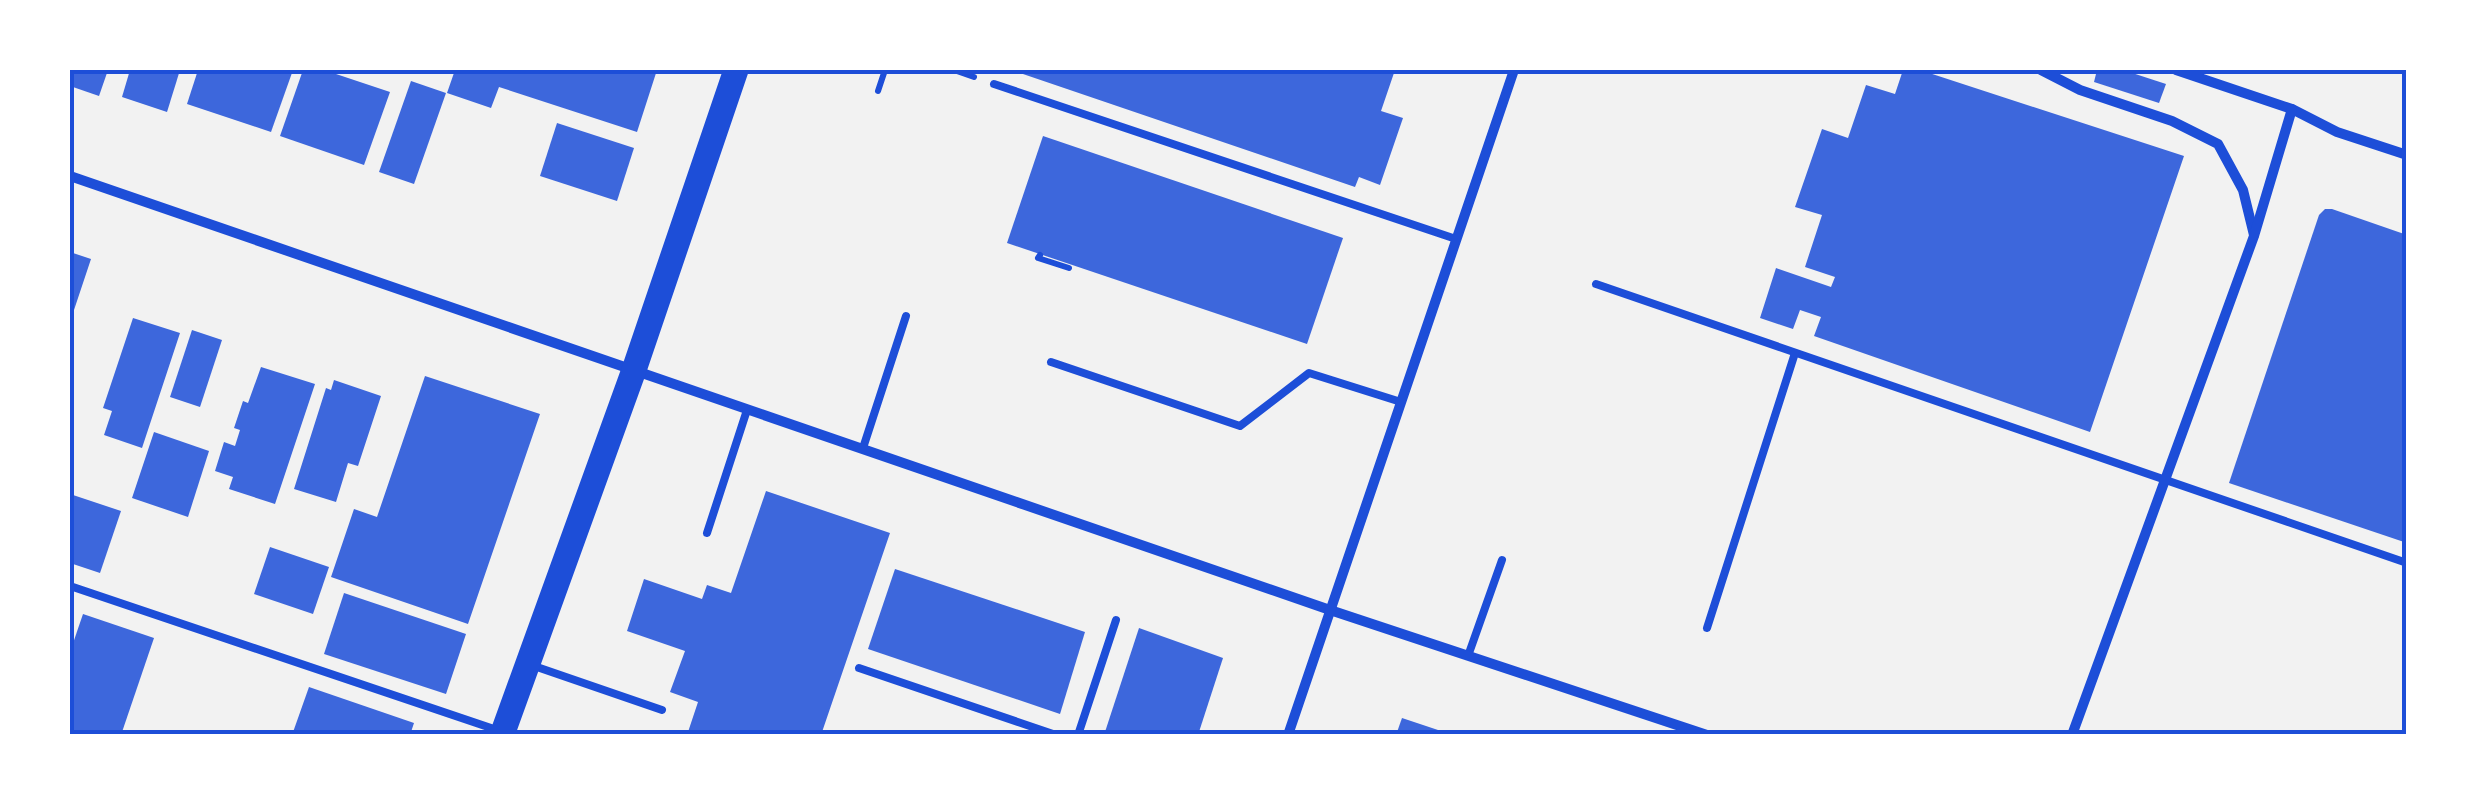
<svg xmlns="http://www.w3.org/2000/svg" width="2477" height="805" viewBox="0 0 2477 805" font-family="'Fira Sans Condensed',sans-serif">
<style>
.building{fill:#3d67dc}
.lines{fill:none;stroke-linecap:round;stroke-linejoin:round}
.path{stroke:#1d4ed8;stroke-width:6}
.service{stroke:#1d4ed8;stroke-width:8}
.minor{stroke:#1d4ed8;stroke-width:10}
.primary{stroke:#1d4ed8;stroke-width:25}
.neatline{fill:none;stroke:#1d4ed8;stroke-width:4}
</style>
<rect width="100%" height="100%" fill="#f2f2f2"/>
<g class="building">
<path d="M70 70H108L99 96 70 86Z"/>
<path d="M130 70H180L167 112 122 97Z"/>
<path d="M198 70H293L271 132 187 104Z"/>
<path d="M303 70H324L390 92 364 165 280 136Z"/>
<path d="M455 70H657L637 132 499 87 491 108 447 93Z"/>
<path d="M1021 70H1395L1381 111 1403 118 1380 185 1359 177 1355 187 1020 73Z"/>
<path d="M1903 70H1920L2184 156 2090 432 1814 336 1821 317 1800 310 1793 329 1760 318 1776 268 1831 287 1835 277 1805 267 1822 215 1795 207 1822 129 1848 138 1866 85 1895 94Z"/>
<path d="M2097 70H2123L2166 84 2159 103 2094 82Z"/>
<path d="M411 81 446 93 414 184 379 172Z"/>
<path d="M557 123 634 148 617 201 540 176Z"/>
<path d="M1043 136 1343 238 1307 344 1007 243Z"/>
<path d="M2325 209H2332L2407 235V543L2229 483 2319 215Z"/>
<path d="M70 252 91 259 71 319H70Z"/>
<path d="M133 318 180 333 142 448 104 435 112 411 103 408Z"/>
<path d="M192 330 222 340 200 407 170 397Z"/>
<path d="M261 367 315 384 275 504 229 489 233 477 215 471 224 442 235 446 240 430 234 428 243 401 248 403Z"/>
<path d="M425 376 540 414 468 624 331 577 354 509 377 517Z"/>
<path d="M334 380 381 396 358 466 348 463 336 502 294 489 326 388 331 390Z"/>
<path d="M154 432 209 451 188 517 132 498Z"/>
<path d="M766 491 890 533 821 735H687L698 702 670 692 685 651 627 631 644 579 702 599 707 585 731 593Z"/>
<path d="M70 494 121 511 100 573 70 563Z"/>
<path d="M270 547 329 567 313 614 254 594Z"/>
<path d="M895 569 1085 632 1060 714 868 649Z"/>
<path d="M344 593 466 634 446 694 324 654Z"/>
<path d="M83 614 154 638 121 735H70V652Z"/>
<path d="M1139 628 1223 658 1198 735H1104Z"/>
<path d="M309 687 414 723 410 735H292Z"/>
<path d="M1402 718 1450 734V735H1396Z"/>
</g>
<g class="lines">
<g class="path">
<path d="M954 70 974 77"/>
<path d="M878 91 885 70"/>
<path d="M1040 255 1038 258 1069 268"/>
</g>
<g class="service">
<path d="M994 84 1456 239"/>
<path d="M1596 284 2407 563"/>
<path d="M1051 362 1240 426 1309 373 1401 402"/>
<path d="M863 448 906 316"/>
<path d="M707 533 747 410"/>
<path d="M70 586 497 730"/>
<path d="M1707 628 1795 353"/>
<path d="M1468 656 1502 560"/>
<path d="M534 666 662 710"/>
<path d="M859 668 1056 735"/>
<path d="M1078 735 1116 620"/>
</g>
<g class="minor">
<path d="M2041 70 2080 90 2172 121 2218 144 2243 190 2254 235"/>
<path d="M2176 70 2292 109 2337 132 2407 155"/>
<path d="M70 176 1330 610 1707 735"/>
<path d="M1288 735 1514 70"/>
<path d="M2072 735 2254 236 2292 109"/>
</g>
<path class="primary" d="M502 735 634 370 736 70"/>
</g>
<rect width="2477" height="805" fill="none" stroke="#ffffff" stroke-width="145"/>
<rect x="72" y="72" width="2332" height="660" class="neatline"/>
</svg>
